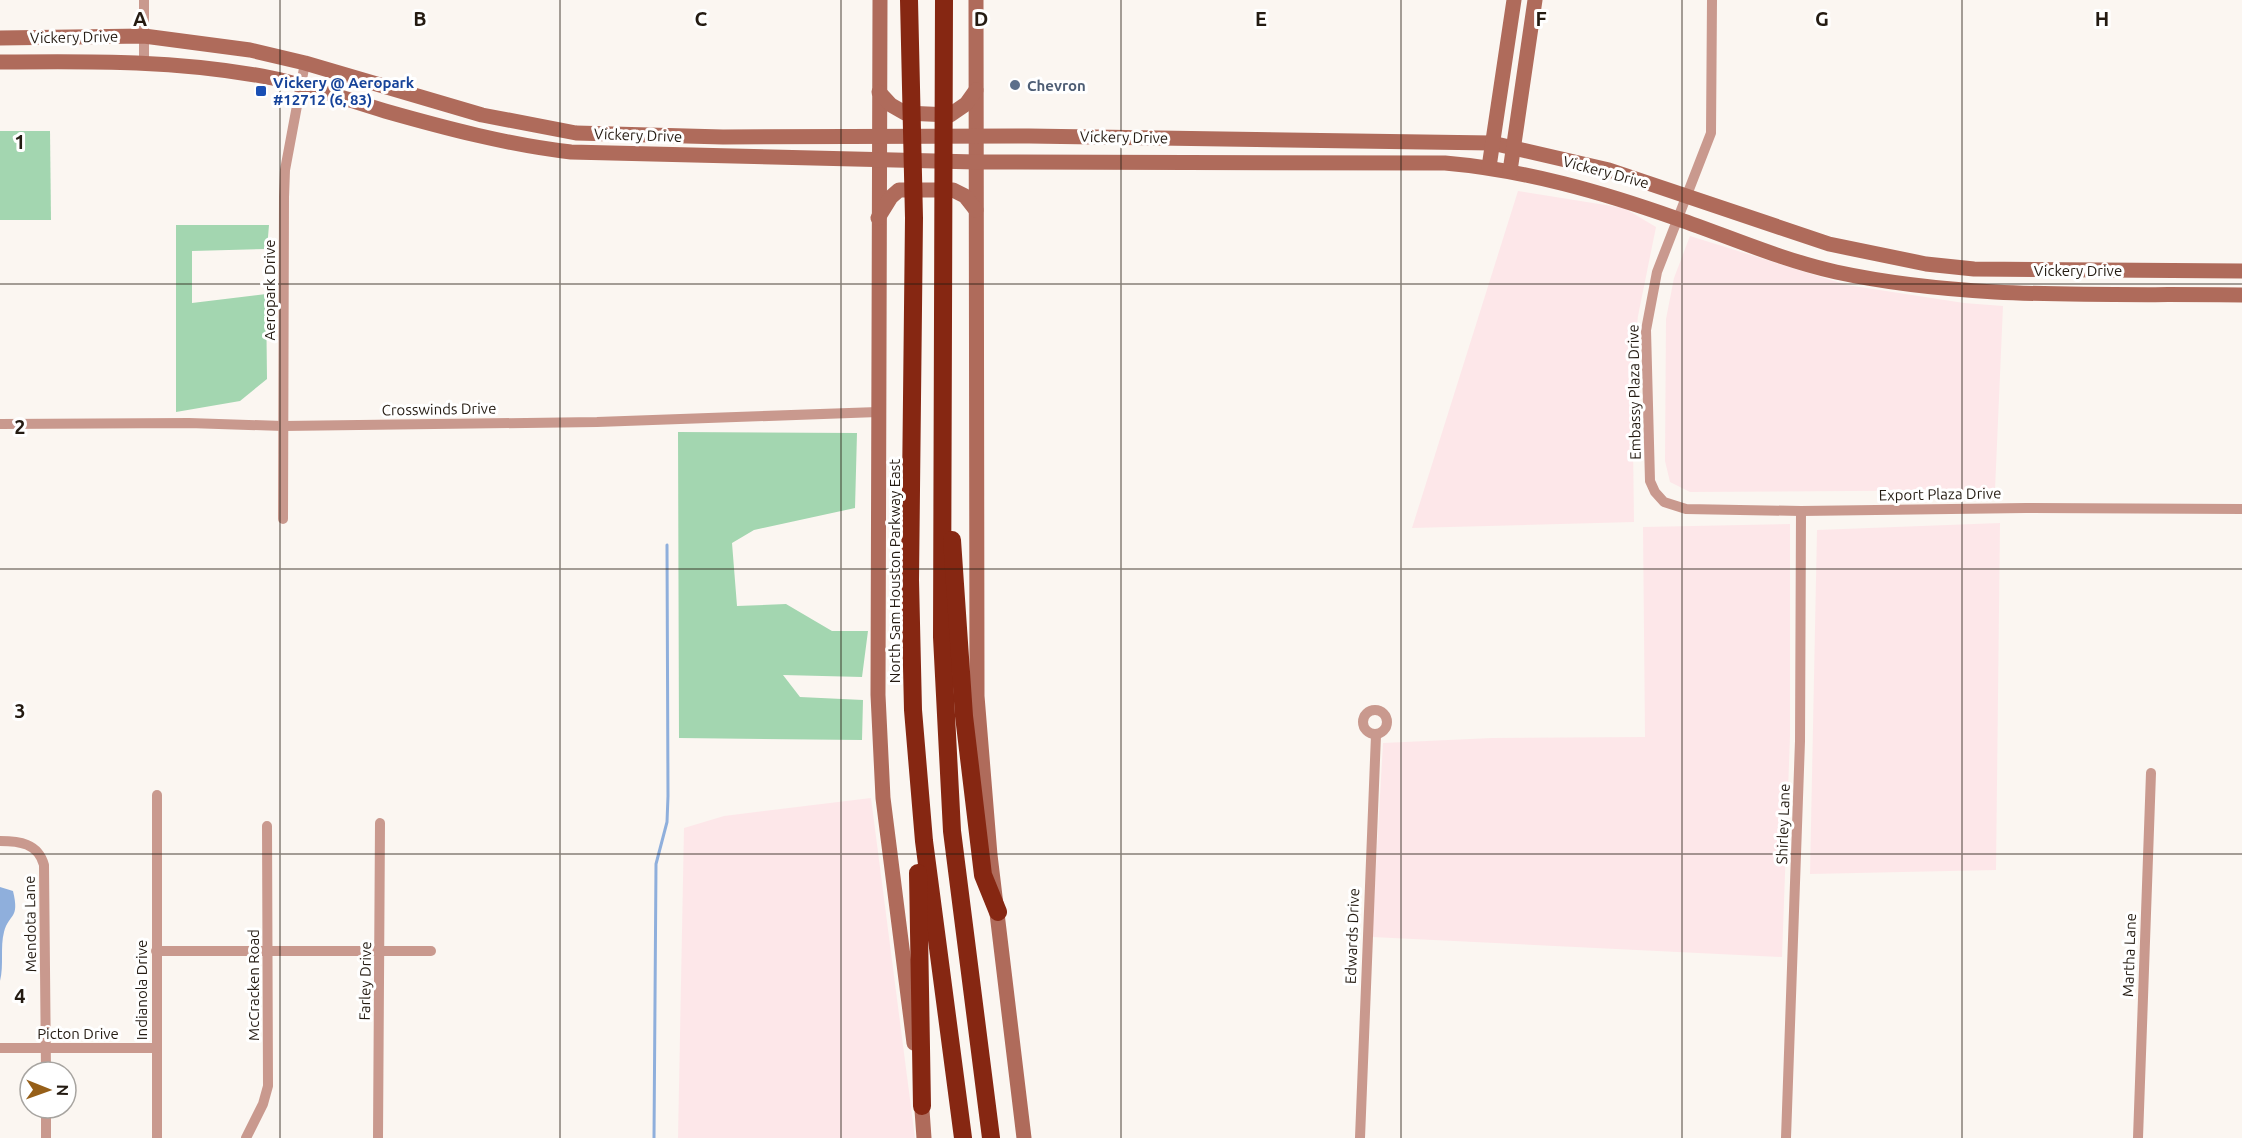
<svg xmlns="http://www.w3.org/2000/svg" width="2242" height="1138" viewBox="0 0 2242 1138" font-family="Ubuntu,sans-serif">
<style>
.industrial{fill:#fde7e9}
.forest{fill:#a3d6b0}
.water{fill:#8fafdc}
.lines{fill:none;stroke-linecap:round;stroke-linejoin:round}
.stream{stroke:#8fafdc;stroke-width:3}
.street{stroke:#c9998e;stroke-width:10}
.secondary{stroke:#af6b5b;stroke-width:15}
.highway{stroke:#862712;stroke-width:18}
.grid{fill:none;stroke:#241b12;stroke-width:1.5;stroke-opacity:0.55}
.service-dot{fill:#5c6f8a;stroke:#fff;stroke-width:2}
.transit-dot{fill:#1a4fb4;stroke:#fff;stroke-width:2}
.labels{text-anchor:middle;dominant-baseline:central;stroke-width:6;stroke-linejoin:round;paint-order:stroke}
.street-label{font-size:15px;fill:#241b12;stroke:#fff}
.transit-label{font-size:15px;font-weight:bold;fill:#164399;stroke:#fff;text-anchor:start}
.service-label{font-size:15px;font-weight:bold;fill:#4e5e75;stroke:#fff;text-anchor:start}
.grid-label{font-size:20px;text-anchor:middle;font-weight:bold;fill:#241b12;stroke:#fff;stroke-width:6;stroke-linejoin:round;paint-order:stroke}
</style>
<rect width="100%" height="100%" fill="#fbf6f1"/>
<g class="industrial">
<path d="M1518 191 1624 208 1656 227 1638 316 1632 366 1634 522 1412 528Z"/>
<path d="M1690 236 1847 285 1964 303 2003 306 1995 490 1690 492 1670 482 1665 461 1666 319 1674 278Z"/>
<path d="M2000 523 1996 870 1810 874 1817 530Z"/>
<path d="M1790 524V736L1782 957 1372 937 1383 743 1492 738 1645 737 1643 527Z"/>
<path d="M871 798 915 1138H678L684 828 724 816Z"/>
</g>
<g class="forest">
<path d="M0 131H50L51 220H0Z"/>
<path d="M176 225H269L267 249 192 251V303L266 294 267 379 240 401 176 412Z"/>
<path d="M678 432 857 433 855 508 754 530 732 543 737 606 786 604 832 631H868L862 677 783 675 800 697 863 700 862 740 679 738Z"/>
</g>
<path class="water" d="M0 887 13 891C20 920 9 913 4 932 0 947 4 965 0 981Z"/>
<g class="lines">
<path class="stream" d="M654 1138 656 864 667 822 668 796 667 545"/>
<g class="street">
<path d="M1712 0 1711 133 1657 272 1646 330 1650 481 1655 492 1664 502 1686 509 1801 511 2026 508 2242 509"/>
<path d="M144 61V0"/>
<path d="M0 424 189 423 283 426 597 422 878 412"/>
<path d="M283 519 284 197 285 170 305 63"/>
<circle cx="1375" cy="722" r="12"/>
<path d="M157 795V1138"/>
<path d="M0 841C19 841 38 843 44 865L46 1072"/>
<path d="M156 951H431"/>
<path d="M0 1048H156"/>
<path d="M46 1108V1138"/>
<path d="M246 1138 263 1104 268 1086 267 826"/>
<path d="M378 1138 380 823"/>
<path d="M1360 1138 1376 735"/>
<path d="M1786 1138 1800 741 1801 511"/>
<path d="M2138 1138 2151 773"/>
</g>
<g class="secondary">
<path d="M880 0 878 695 883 798 914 1043"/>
<path d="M976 0 977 696 990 855 1024 1138"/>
<path d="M0 38 144 36 250 50 305 63 482 115 576 133 723 137 1029 136 1492 143 1609 170 1829 244 1926 264 1974 269 2242 271"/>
<path d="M0 62C92 61 181 60 272 78 310 86 348 100 385 111 445 128 509 145 571 152L976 162 1445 163C1525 170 1602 192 1678 219 1730 237 1782 260 1836 272 1970 301 2106 293 2242 295"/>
<path d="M879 92 891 105 905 113 950 115 966 104 976 90"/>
<path d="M1489 167 1514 0"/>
<path d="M1510 171 1535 0"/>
<path d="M878 218 891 197 899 190H953L965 196 976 210"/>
<path d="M921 1096 924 1138"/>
</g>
<g class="highway">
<path d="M909 0 914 218 910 580 913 710 924 841 963 1138"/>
<path d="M944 0 942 637 952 831 991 1138"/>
<path d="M952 540 964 716 983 875 998 912"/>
<path d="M918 873 922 1106"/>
</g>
</g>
<path class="grid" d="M280 0V1138M560 0V1138M841 0V1138M1121 0V1138M1401 0V1138M1682 0V1138M1962 0V1138M0 284H2242M0 569H2242M0 854H2242"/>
<circle class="service-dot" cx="1015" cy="85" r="6"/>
<rect class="transit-dot" x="255" y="85" width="12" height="12" rx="3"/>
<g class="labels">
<g class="street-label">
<text transform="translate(74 37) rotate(-1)">Vickery Drive</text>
<text transform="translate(638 135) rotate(2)">Vickery Drive</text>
<text transform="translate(1124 137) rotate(1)">Vickery Drive</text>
<text transform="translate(1606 172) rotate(15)">Vickery Drive</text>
<text x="2078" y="270">Vickery Drive</text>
<text transform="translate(269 290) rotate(-90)">Aeropark Drive</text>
<text transform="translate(1634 392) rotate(-91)">Embassy Plaza Drive</text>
<text transform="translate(439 409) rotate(-1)">Crosswinds Drive</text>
<text transform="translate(1940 494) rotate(-1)">Export Plaza Drive</text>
<text transform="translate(894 571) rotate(-90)">North Sam Houston Parkway East</text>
<text transform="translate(1783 824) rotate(-88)">Shirley Lane</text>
<text transform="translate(30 924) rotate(-91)">Mendota Lane</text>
<text transform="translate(1352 936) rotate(-88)">Edwards Drive</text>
<text transform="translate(2129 955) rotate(-88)">Martha Lane</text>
<text transform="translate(365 981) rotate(-89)">Farley Drive</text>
<text transform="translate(253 985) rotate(-90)">McCracken Road</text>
<text transform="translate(141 990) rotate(-90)">Indianola Drive</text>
<text x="78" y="1033">Picton Drive</text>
</g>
<g class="transit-label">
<text x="273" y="82">Vickery @ Aeropark<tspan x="273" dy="17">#12712 (6, 83)</tspan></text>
</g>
<g class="service-label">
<text x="1027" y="85">Chevron</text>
</g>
</g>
<g class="grid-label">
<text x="140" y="26">A</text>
<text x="420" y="26">B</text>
<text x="701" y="26">C</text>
<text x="981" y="26">D</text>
<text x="1261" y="26">E</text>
<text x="1541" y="26">F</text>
<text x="1822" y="26">G</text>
<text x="2102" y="26">H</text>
<text x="20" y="149">1</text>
<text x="20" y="434">2</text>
<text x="20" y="718">3</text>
<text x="20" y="1003">4</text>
</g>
<g transform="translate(48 1090) rotate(91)"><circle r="28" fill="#ffffff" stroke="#a7a4a0" stroke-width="1.5"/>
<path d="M0-4.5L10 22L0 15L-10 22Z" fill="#965f18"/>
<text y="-9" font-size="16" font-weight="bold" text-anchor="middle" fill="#241b12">N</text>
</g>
</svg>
